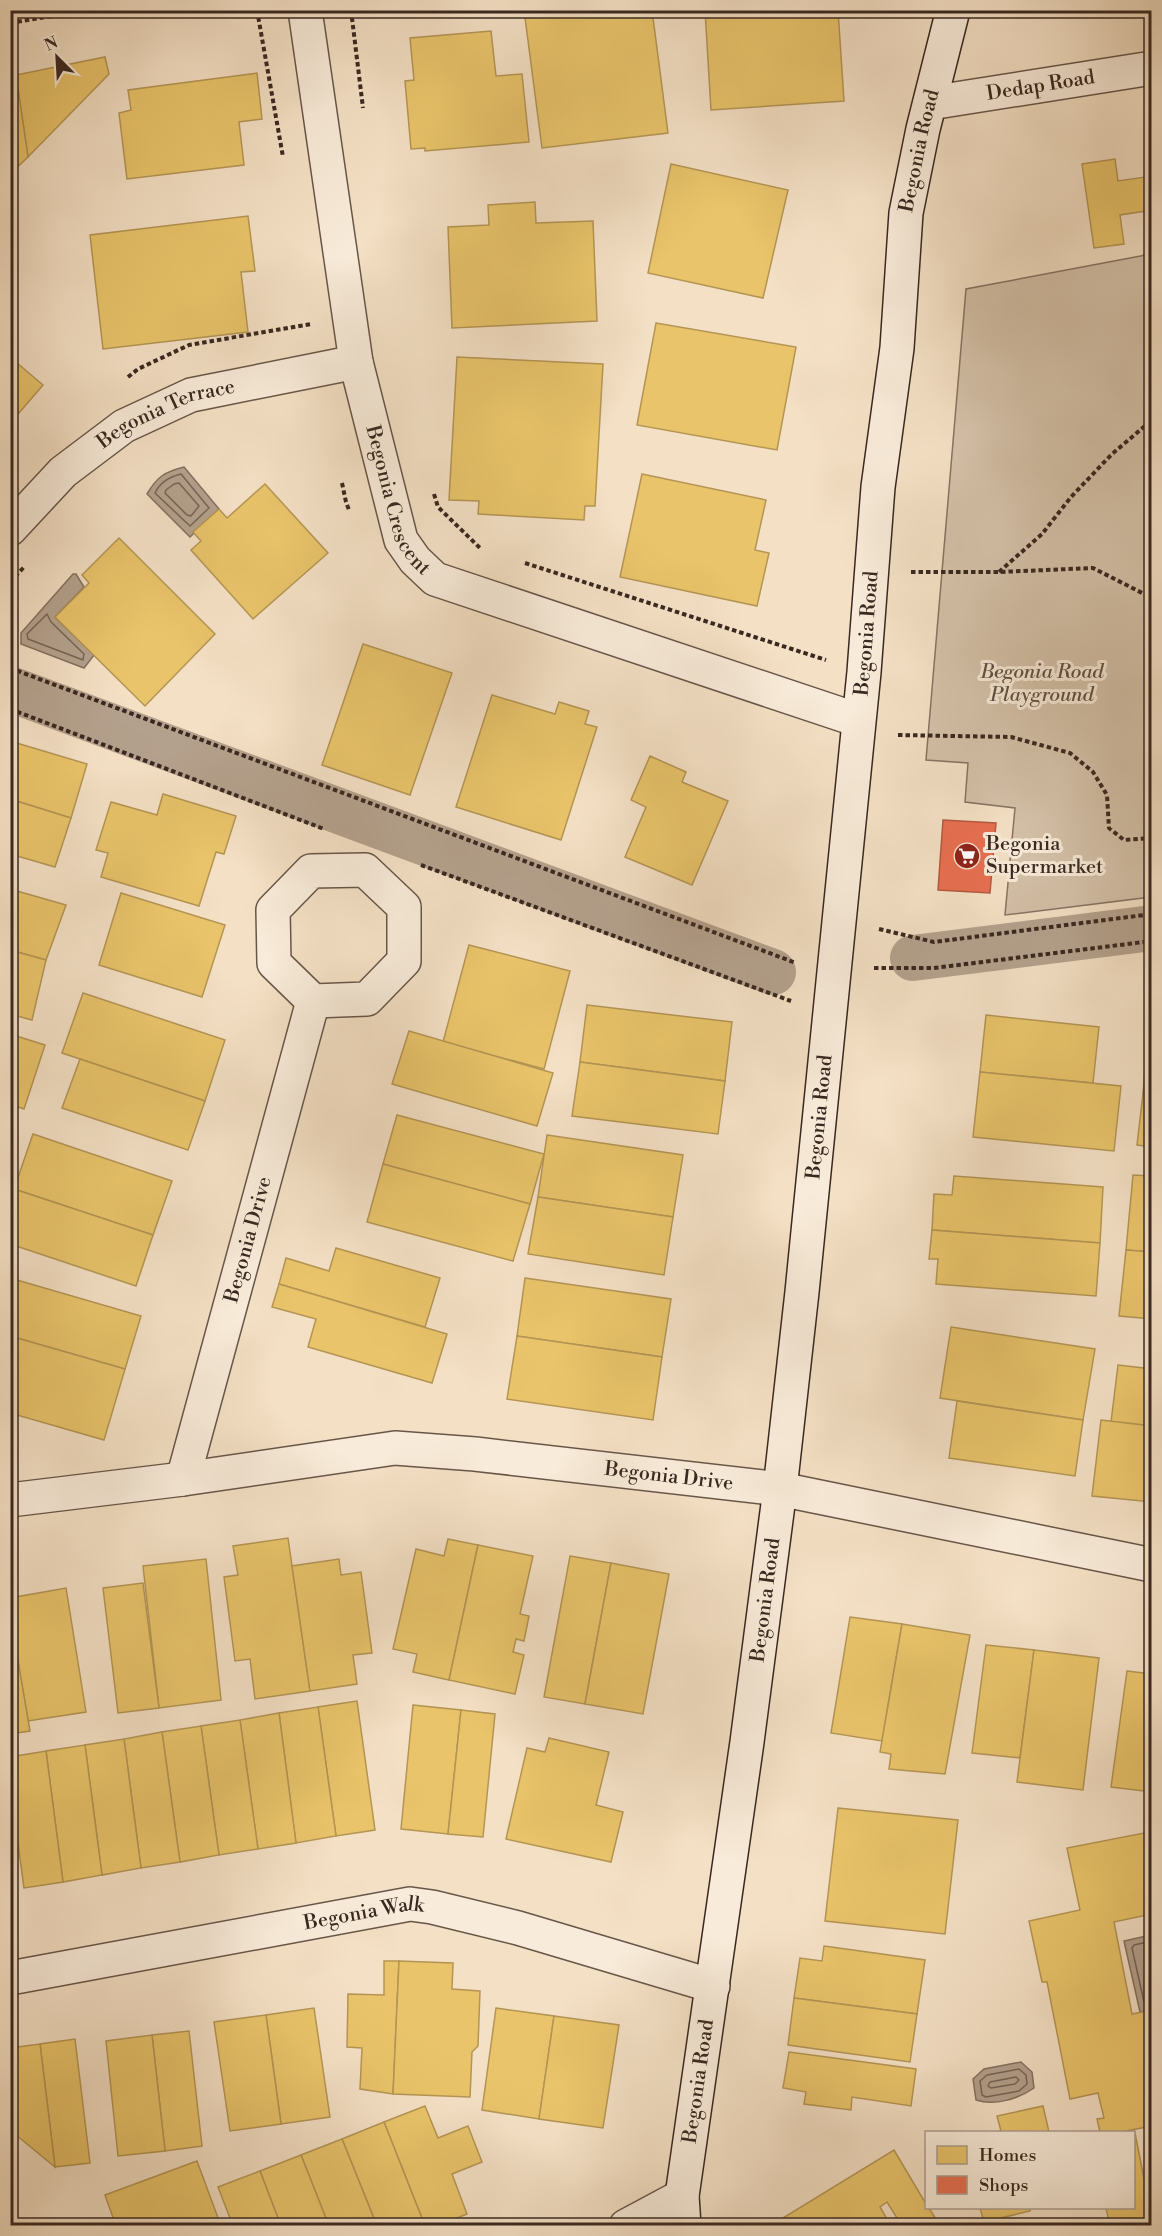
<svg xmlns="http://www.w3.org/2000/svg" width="1162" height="2236" viewBox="0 0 1162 2236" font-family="'Libre Bodoni',serif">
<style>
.park{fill:#d4c1a9;stroke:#867464;stroke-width:1.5}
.water{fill:#b4a18d;stroke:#837161;stroke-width:1.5}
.homes{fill:#e9c46a;stroke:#b49554;stroke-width:1.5}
.shops{fill:#e76f51;stroke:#b35a42;stroke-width:1.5}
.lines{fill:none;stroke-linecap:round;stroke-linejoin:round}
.shore{stroke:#766456;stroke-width:1.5}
.canal{stroke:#b4a18d;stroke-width:46}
.street-casing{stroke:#685649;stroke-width:36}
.secondary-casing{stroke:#392820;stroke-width:36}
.path{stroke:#392820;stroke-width:4;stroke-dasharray:4.5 3;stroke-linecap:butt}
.street{stroke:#f8ebd9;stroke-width:33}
.secondary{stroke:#f8ebd9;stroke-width:33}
.labels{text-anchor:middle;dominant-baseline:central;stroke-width:6;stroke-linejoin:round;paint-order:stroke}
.street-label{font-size:20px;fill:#392820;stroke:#f8ebd9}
.park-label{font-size:20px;font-style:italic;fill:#604e42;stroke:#f8ebd9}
.poi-label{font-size:20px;fill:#392820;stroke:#f8ebd9;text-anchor:start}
</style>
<rect width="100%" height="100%" fill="#f4e0c5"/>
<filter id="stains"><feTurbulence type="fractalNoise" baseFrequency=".00333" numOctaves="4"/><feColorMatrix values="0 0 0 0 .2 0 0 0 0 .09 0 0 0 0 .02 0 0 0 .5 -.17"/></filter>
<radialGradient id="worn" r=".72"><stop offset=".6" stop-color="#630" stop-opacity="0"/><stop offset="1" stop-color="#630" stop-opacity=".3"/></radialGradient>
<path class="park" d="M1151 254V897L1005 915 1015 808 965 802 968 763 926 760 966 289Z"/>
<g class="water">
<path d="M184 467 219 509 190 537 147 494C157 477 164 472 184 467Z"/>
<path d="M73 574H76L84 587 55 617 94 655 84 668 21 644V633Z"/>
<path d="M1151 1935V2010L1140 2012 1124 1941Z"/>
<path d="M1021 2062 1032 2072 1034 2088C1018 2099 995 2106 976 2100L973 2079 984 2069Z"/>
</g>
<g class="homes">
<path d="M524 10H652L668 133 542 148Z"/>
<path d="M705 10H838L844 101 711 110Z"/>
<path d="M491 31 496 76 522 74 529 142 425 151V148L411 149 405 81 414 80 410 38Z"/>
<path d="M105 57 109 74 28 157 16 75Z"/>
<path d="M257 73 262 119 239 122 244 165 127 179 119 113 131 110 128 90Z"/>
<path d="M10 75H16L28 157 10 174Z"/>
<path d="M1115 159 1118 181 1152 176V210L1120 215 1124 244 1094 248 1082 164Z"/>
<path d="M671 164 788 190 763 298 648 273Z"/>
<path d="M535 202 536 223 593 221 597 321 452 328 448 227 489 225 488 205Z"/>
<path d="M248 216 255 271 241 272 248 332 103 349 90 235Z"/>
<path d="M656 323 796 347 777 450 637 425Z"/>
<path d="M10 357 43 385 19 413 10 405Z"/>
<path d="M457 357 603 364 595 506H585L584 520 478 514 479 501 449 500Z"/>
<path d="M642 474 766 500 755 550 769 553 757 606 620 577Z"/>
<path d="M265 484 328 553 253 619 191 550 201 541 193 532 219 509 227 518Z"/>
<path d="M119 538 215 634 145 706 55 617 89 583 82 575Z"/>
<path d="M363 644 452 673 410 795 322 765Z"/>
<path d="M492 695 555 714 559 702 589 711 585 724 597 727 561 840 456 807Z"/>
<path d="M10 741 87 764 71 818 10 799Z"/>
<path d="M650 756 686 772 682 782 728 801 692 885 625 857 646 807 631 800Z"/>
<path d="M163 794 236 816 224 854 216 852 199 906 101 877 108 853 96 850 111 802 157 815Z"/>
<path d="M10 799 71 818 55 867 10 854Z"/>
<path d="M10 889 66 905 46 960 10 950Z"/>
<path d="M121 893 225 925 202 997 99 965Z"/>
<path d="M469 945 570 971 544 1069 443 1042Z"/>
<path d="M10 950 46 960 32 1020 10 1014Z"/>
<path d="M83 993 225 1040 205 1101 62 1053Z"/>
<path d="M587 1005 732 1022 725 1081 580 1062Z"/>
<path d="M986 1015 1099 1027 1093 1083 980 1072Z"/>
<path d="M409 1031 553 1073 537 1126 392 1084Z"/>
<path d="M10 1034 45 1045 24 1109 10 1104Z"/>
<path d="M1148 1040 1152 1041V1094L1143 1093Z"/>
<path d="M80 1059 205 1101 188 1150 62 1108Z"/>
<path d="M580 1062 725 1081 718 1134 572 1116Z"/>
<path d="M980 1072 1121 1086 1114 1151 973 1137Z"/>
<path d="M1143 1093 1152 1094V1147L1137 1145Z"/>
<path d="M397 1115 544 1154 530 1204 383 1164Z"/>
<path d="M33 1134 172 1181 153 1235 14 1189Z"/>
<path d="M547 1135 683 1155 673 1217 538 1197Z"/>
<path d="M383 1164 530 1204 513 1261 367 1222Z"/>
<path d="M1133 1175 1152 1176V1252L1126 1250Z"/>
<path d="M954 1176 1103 1187 1100 1243 932 1230 934 1194 952 1195Z"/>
<path d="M14 1189 153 1235 136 1286 10 1244V1200Z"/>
<path d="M538 1197 673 1217 664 1275 528 1254Z"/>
<path d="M932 1230 1100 1243 1096 1296 936 1284 938 1259H929Z"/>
<path d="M336 1248 440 1278 425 1327 279 1284 286 1258 329 1271Z"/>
<path d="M1126 1250 1152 1252V1319L1119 1316Z"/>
<path d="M10 1278 141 1316 125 1369 10 1336Z"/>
<path d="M525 1278 671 1299 662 1357 517 1336Z"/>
<path d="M279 1284 447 1334 432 1383 308 1347 316 1319 272 1307Z"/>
<path d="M951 1327 1095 1349 1083 1420 940 1398Z"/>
<path d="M10 1336 125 1369 104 1440 10 1413Z"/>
<path d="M517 1336 662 1357 653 1420 507 1399Z"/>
<path d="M1118 1365 1152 1369V1426L1111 1422Z"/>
<path d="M957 1401 1083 1420 1075 1476 949 1458Z"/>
<path d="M1101 1420 1152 1426V1502L1092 1496Z"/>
<path d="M288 1538 310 1691 255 1699 250 1659 235 1661 224 1577 238 1575 233 1546Z"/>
<path d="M448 1539 478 1545 449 1680 413 1672 417 1654 393 1649 416 1549 444 1556Z"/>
<path d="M478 1545 533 1556 520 1614 529 1616 524 1641 516 1639 513 1652 524 1655 515 1694 449 1680Z"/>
<path d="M570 1556 611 1563 585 1704 544 1697Z"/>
<path d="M206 1559 221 1700 159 1708 143 1566Z"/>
<path d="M339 1559 341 1575 361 1572 372 1653 353 1655 357 1684 310 1691 292 1566Z"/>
<path d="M611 1563 669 1574 643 1714 585 1704Z"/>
<path d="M143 1583 159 1708 118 1713 103 1588Z"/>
<path d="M66 1588 86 1712 28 1721 10 1614V1598Z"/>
<path d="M10 1614 30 1731 10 1734Z"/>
<path d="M850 1617 902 1624 882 1741 831 1733Z"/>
<path d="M902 1624 970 1635 945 1774 889 1769 891 1754 880 1752Z"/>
<path d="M986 1645 1034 1650 1020 1758 972 1753Z"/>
<path d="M1034 1650 1099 1658 1083 1790 1017 1782Z"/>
<path d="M1127 1671 1152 1674V1792L1111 1787Z"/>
<path d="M357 1701 375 1830 336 1836 318 1707Z"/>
<path d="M413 1705 461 1710 448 1834 401 1829Z"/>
<path d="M318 1707 336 1836 296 1843 279 1713Z"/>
<path d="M461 1710 495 1714 483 1837 448 1834Z"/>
<path d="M279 1713 296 1843 258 1849 240 1720Z"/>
<path d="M240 1720 258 1849 219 1855 201 1726Z"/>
<path d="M201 1726 219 1855 180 1862 162 1732Z"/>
<path d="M162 1732 180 1862 141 1868 124 1739Z"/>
<path d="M549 1738 609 1752 596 1805 623 1812 611 1862 506 1839 527 1748 545 1752Z"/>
<path d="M124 1739 141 1868 102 1875 85 1745Z"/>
<path d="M85 1745 102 1875 63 1882 46 1751Z"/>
<path d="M46 1751 63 1882 24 1888 10 1784V1757Z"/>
<path d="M838 1808 958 1820 945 1934 825 1921Z"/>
<path d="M1149 1832 1152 1844V1914L1114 1922 1132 2014 1152 2010V2126L1121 2132H1100L1097 2119 1104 2118 1098 2093 1070 2099 1047 1982H1042L1029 1921 1080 1910 1067 1848Z"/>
<path d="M824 1946 925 1960 917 2014 794 1998 800 1958 822 1961Z"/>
<path d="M384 1961H399L393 2094 360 2089 362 2048 347 2047 348 1994 384 1995Z"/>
<path d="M399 1961 453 1963 452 1989 480 1991 478 2046 472 2052 470 2097 393 2094Z"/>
<path d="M794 1998 917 2014 910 2062 788 2045Z"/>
<path d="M314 2008 330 2117 281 2124 266 2015Z"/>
<path d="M496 2008 554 2016 539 2119 482 2110Z"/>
<path d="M266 2015 281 2124 230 2131 214 2022Z"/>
<path d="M554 2016 619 2025 603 2128 539 2119Z"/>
<path d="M189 2031 202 2146 165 2151 152 2035Z"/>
<path d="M152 2035 165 2151 118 2156 106 2041Z"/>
<path d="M75 2039 90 2163 55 2167 40 2044Z"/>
<path d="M40 2044 55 2167 10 2130V2048Z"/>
<path d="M789 2052 916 2069 911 2106 852 2097 851 2110 804 2104 806 2092 783 2088Z"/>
<path d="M425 2106 438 2138 468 2126 482 2162 452 2174 467 2214 437 2226H425L384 2122Z"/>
<path d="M1043 2106 1049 2132H995L1001 2131 997 2116Z"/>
<path d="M384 2122 425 2226H377L342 2139Z"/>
<path d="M1135 2133 1152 2219 1120 2226H1110L1106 2208H1134Z"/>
<path d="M342 2139 377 2226H329L301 2155Z"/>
<path d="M894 2150 926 2204V2208H929L939 2224 902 2226 887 2202 880 2207 891 2226H781L778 2221Z"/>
<path d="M301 2155 329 2226H281L260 2171Z"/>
<path d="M197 2161 221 2226H116L105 2195Z"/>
<path d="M260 2171 281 2226H233L218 2187Z"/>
<path d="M980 2208H1030V2211L984 2222Z"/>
</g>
<path class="shops" d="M943 820 996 823 990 893 938 890Z"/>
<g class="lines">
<g class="shore">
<path d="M181 474 209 508 190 526 155 493C160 482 169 477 181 474Z"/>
<path d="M179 483 199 506 191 516 187 515 165 493 166 490 174 484Z"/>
<path d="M47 614 51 622 84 654 83 660 28 639 27 634Z"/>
<path d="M1152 1941 1134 1945 1132 1948 1144 2002 1152 2004"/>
<path d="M1019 2069 1026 2075 1027 2084 1019 2091 986 2097 982 2095 980 2081 987 2075Z"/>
<path d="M1016 2077 1019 2080 1015 2084 991 2088 988 2086 990 2082Z"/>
</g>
<g class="canal">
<path d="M10 689 773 972"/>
<path d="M913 958 1152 928"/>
</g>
<g class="street-casing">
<g id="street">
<path id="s1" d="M305 10 356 362 401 540 415 560 435 579 858 720"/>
<path id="s2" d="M930 103 1152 68"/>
<path id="s3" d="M10 529 63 472 124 426 191 395 356 362"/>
<path d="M365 870 404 907V961L367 999 313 1001 274 963 273 910 311 871Z"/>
<path id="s4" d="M183 1479 313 1001"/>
<path id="s5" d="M10 1500 183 1479 395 1448 475 1454 780 1489 1152 1565"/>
<path id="s6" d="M10 1978 410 1904 432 1907 518 1928 713 1986"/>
<path d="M626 2226 682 2196"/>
</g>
</g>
<g class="secondary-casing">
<g id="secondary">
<path id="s7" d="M684 2226 682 2196 747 1742 780 1489 802 1292 864 672 878 487 897 348 906 213 923 129 953 10"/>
</g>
</g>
<g class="path">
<path d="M257 10 283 157"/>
<path d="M351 10 363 108"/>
<path d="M10 23 89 10"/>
<path d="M128 377 138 369 189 345 311 324"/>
<path d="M342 483 346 502 349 510"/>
<path d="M434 494 438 507 481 549"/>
<path d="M525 563 826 660"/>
<path d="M911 572H999L1093 568 1152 598"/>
<path d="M999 572 1042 534 1071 497 1112 454 1152 420"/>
<path d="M10 582 24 567"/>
<path d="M10 668 796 963"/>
<path d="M10 709 324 829"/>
<path d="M898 735 1011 737 1070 753 1093 772 1107 795 1109 828 1124 840 1152 838"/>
<path d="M421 865 791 1001"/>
<path d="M879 929 934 942 1152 914"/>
<path d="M874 968H934L1152 941"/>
<path d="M10 1913 14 1936"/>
</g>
<use href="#street" class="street"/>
<use href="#secondary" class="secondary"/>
</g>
<defs>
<g id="supermarket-disc" transform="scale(1.35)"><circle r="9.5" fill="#8f2418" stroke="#f8ebd9"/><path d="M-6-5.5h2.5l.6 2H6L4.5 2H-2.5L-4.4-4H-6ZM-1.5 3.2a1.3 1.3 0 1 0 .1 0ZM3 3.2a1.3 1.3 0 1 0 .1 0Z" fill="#fff"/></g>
</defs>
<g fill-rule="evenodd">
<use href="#supermarket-disc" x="967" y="856"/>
</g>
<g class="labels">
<g class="street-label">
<text stroke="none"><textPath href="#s2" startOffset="112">Dedap Road</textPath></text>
<text stroke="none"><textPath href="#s7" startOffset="2090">Begonia Road</textPath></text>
<text stroke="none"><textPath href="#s3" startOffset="198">Begonia Terrace</textPath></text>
<text stroke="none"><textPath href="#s1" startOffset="501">Begonia Crescent</textPath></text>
<text stroke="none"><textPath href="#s7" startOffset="1604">Begonia Road</textPath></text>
<text stroke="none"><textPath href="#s7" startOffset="1118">Begonia Road</textPath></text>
<text stroke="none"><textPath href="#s4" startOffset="248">Begonia Drive</textPath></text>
<text stroke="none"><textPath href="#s5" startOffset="664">Begonia Drive</textPath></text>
<text stroke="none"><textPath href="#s7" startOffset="632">Begonia Road</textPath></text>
<text stroke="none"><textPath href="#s6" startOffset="360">Begonia Walk</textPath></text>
<text stroke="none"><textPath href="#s7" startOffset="146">Begonia Road</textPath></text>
</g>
<g class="park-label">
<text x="1042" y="672">Begonia Road<tspan x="1042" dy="23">Playground</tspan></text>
</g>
<g class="poi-label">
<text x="986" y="844">Begonia<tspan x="986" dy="23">Supermarket</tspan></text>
</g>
</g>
<rect width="1162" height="2236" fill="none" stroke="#f4e0c5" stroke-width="36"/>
<rect x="12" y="12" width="1138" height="2212" fill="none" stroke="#392820" stroke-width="3"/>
<rect x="18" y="18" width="1126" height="2200" fill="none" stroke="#392820" stroke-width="1.5"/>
<rect x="925" y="2131" width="210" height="78" fill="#f8ebd9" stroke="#ac9d8f" stroke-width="1.5"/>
<rect x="937" y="2146" width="30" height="18" fill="#e9c46a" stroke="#ac9d8f" stroke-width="1.5"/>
<text x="979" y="2161" font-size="18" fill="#392820">Homes</text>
<rect x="937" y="2176" width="30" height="18" fill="#e76f51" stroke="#ac9d8f" stroke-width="1.5"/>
<text x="979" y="2191" font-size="18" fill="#392820">Shops</text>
<g transform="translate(57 57) rotate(336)" stroke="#f8ebd9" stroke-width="4.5" paint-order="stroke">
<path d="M0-4.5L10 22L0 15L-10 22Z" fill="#392820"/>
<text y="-9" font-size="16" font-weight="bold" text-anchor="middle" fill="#392820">N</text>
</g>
<rect width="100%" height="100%" filter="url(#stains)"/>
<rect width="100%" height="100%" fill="url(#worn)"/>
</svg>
